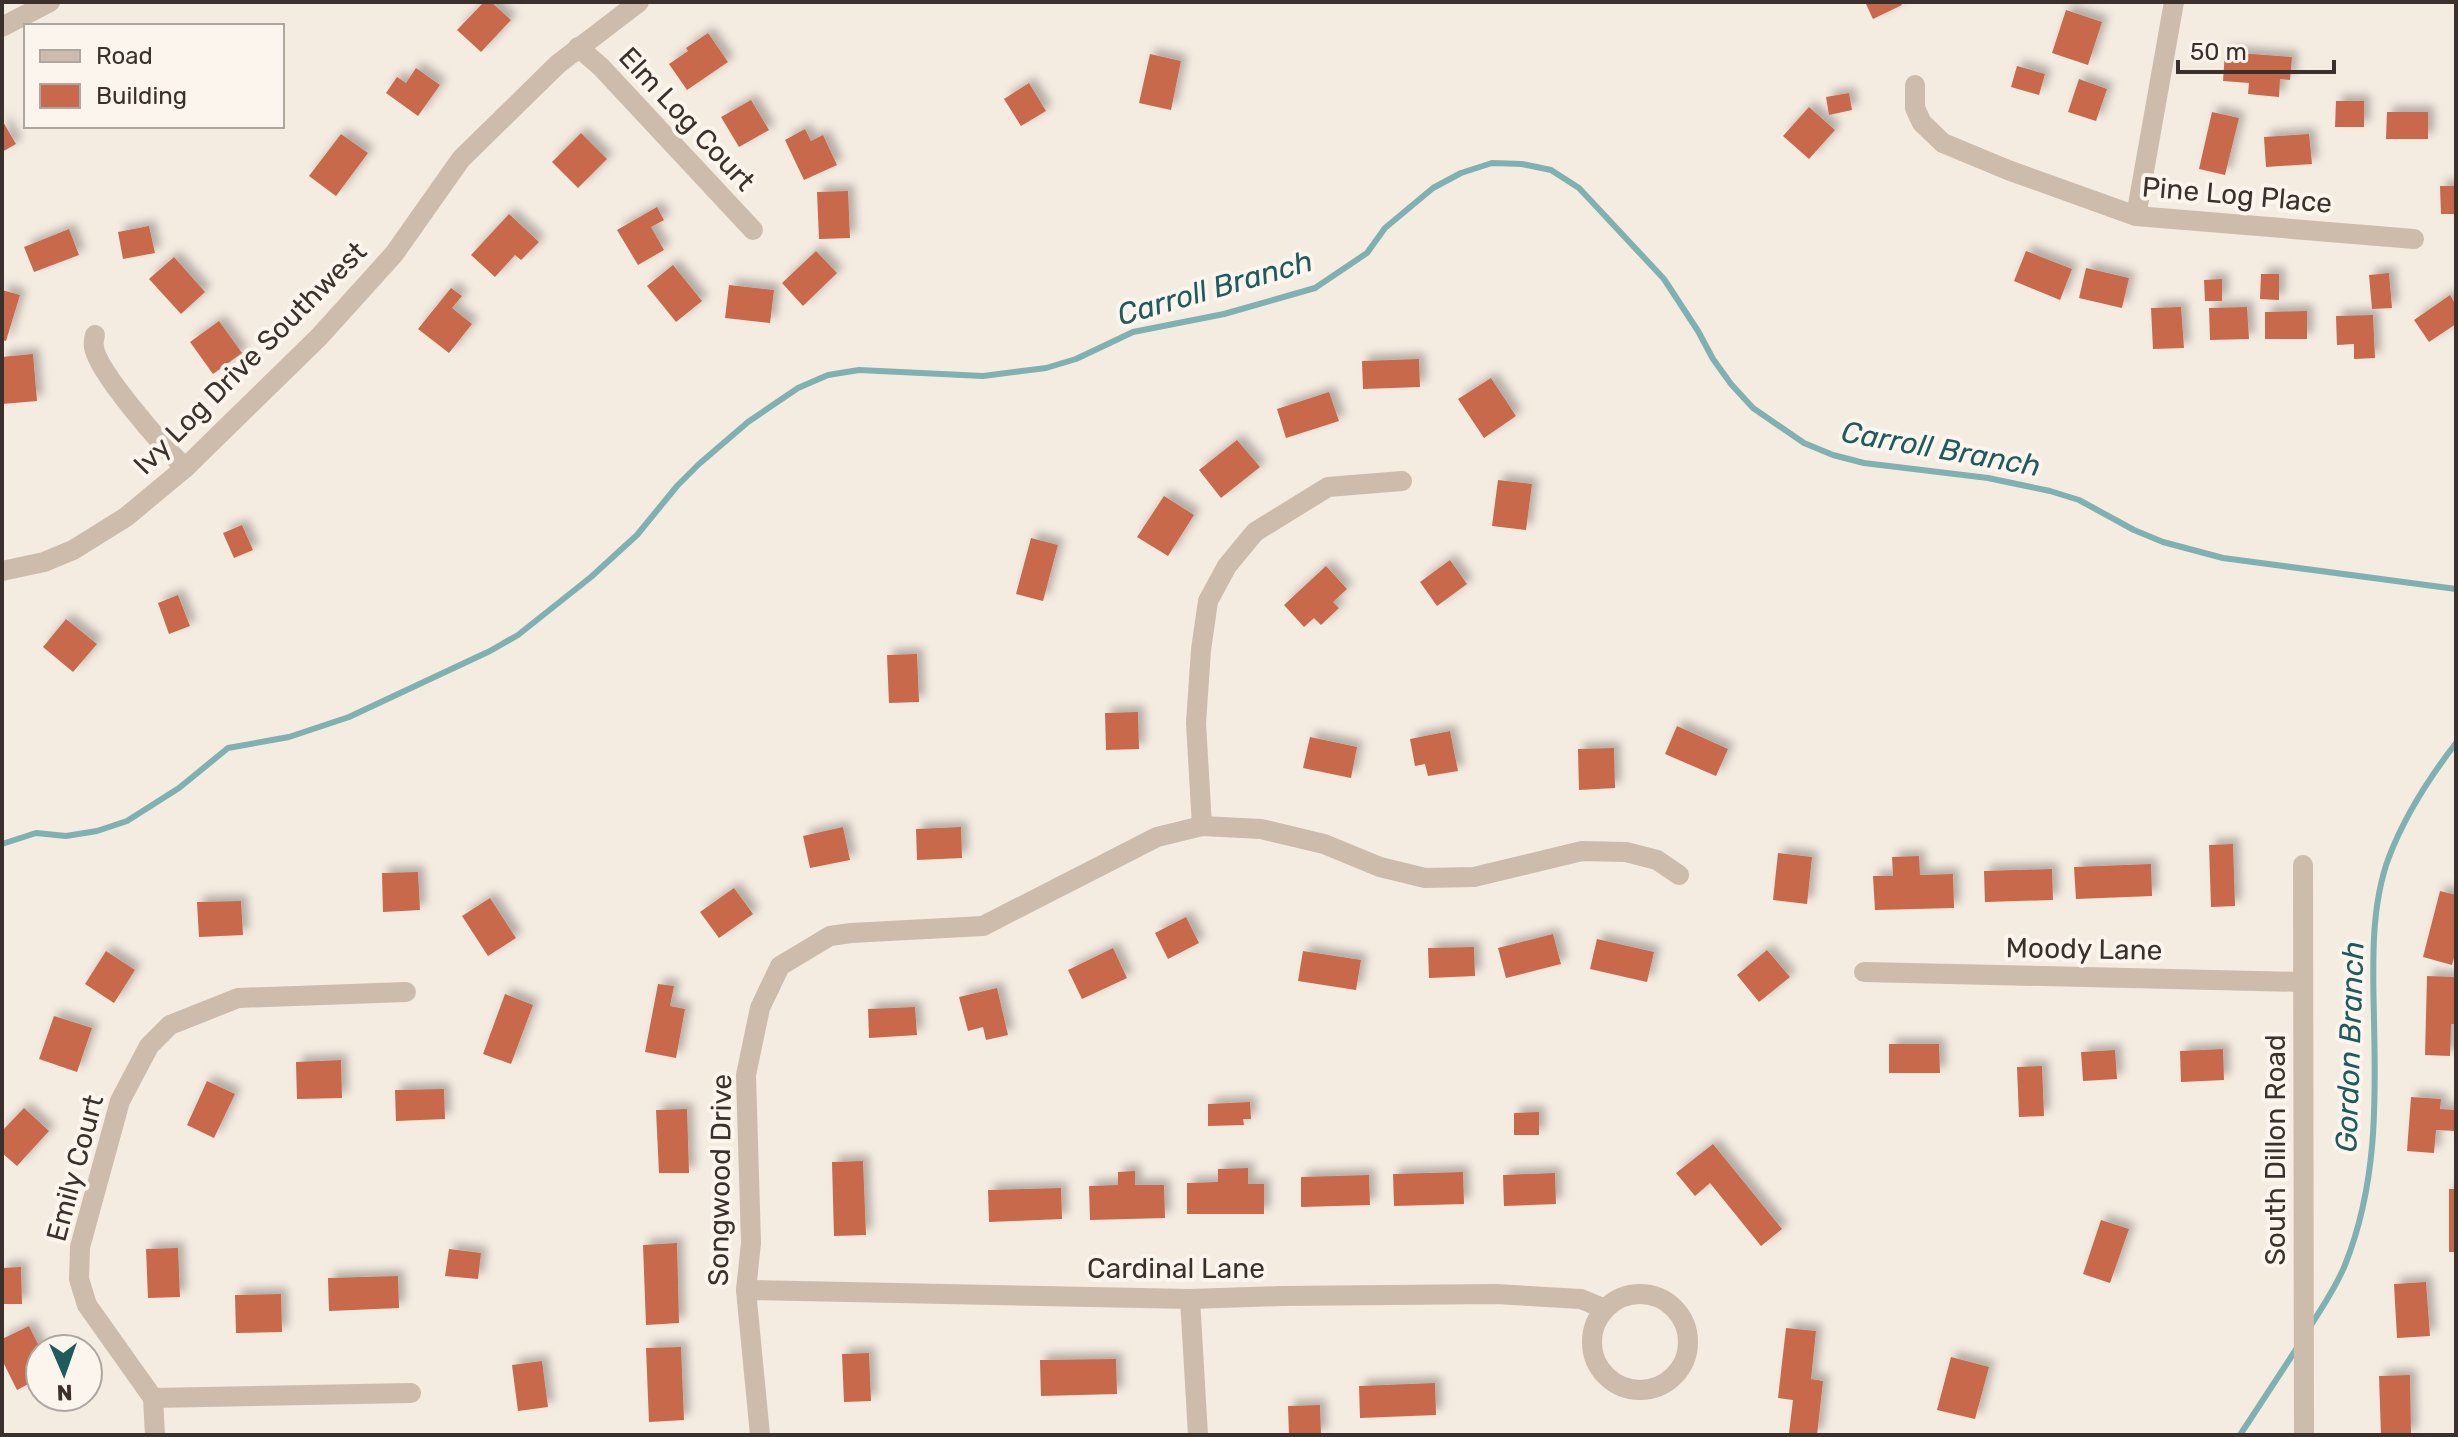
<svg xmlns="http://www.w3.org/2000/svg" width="2458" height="1437" viewBox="0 0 2458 1437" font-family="Rubik,sans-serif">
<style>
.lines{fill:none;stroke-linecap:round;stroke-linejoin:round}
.stream{stroke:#7fb0b2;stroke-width:6}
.building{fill:#c8694b;filter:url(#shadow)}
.minor{stroke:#cdbbac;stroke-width:20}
.labels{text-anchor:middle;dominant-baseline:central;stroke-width:8;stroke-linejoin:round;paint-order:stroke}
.street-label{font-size:28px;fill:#3b302b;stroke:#fbf5ee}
.water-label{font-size:30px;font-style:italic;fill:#1f5a5e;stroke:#fbf5ee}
</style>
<defs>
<filter id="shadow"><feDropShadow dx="6" dy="-6" stdDeviation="4" flood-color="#0004"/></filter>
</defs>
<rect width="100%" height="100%" fill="#f4ebe1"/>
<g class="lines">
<g class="stream">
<path d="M2 844 36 833 66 836 97 831 127 821 179 788 228 748 289 737 349 717 490 651 518 635 591 577 637 535 677 486 699 464 748 422 798 388 828 375 859 370 983 376 1046 368 1076 359 1133 332 1224 314 1315 288 1367 253 1385 228 1433 188 1461 173 1492 163 1522 164 1551 170 1579 188 1664 279 1698 331 1713 359 1731 384 1753 408 1804 443 1833 455 1864 463 1988 478 2050 491 2079 500 2134 530 2163 542 2223 558 2456 589"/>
<path d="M2309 1328C2322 1308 2336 1287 2345 1265 2377 1185 2376 1104 2374 1020 2373 968 2370 907 2389 857 2405 815 2429 778 2456 743"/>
<path d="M2240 1435 2297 1348"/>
</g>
</g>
<g class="building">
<path d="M484 2H491L511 20 481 52 457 30Z"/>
<path d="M1865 2H1900L1902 5 1873 19Z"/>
<path d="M2066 10 2102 22 2088 65 2052 53Z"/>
<path d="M708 33 728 62 687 90 669 64 688 51 686 48Z"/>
<path d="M2225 52 2292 57 2290 80 2280 79 2279 97 2248 94 2249 83 2223 81Z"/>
<path d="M1150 54 1181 61 1171 110 1139 103Z"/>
<path d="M2017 66 2045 74 2039 95 2011 87Z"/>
<path d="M416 68 440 85 418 116 386 93 397 77 406 83Z"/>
<path d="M2079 79 2107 89 2096 121 2068 112Z"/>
<path d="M1029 83 1046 111 1021 126 1004 99Z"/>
<path d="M1849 93 1852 110 1829 115 1826 97Z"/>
<path d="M751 100 769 130 739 147 721 117Z"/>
<path d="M2336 101H2364V127H2335Z"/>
<path d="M1809 107 1835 130 1809 159 1783 136Z"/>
<path d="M2212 112 2239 118 2225 175 2199 169Z"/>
<path d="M2387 112H2428V139H2386Z"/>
<path d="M2 120 16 144 2 152Z"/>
<path d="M805 129 811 141 823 135 837 165 804 180 785 140Z"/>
<path d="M581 133 607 159 578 188 552 162Z"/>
<path d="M341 134 368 153 336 196 309 176Z"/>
<path d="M2309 134 2312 164 2266 167 2264 137Z"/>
<path d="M2440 186H2456V214H2441Z"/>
<path d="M848 191 850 238 819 239 817 192Z"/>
<path d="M657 207 664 220 651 227 664 250 638 265 617 230Z"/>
<path d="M509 214 539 242 521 260 515 255 495 277 471 255Z"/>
<path d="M149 226 155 253 123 259 118 232Z"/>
<path d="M69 229 79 255 34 272 24 247Z"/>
<path d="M816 251 837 273 803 306 782 283Z"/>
<path d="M2026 251 2072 269 2060 300 2014 281Z"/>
<path d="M174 257 205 292 181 314 149 279Z"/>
<path d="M673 265 702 301 676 322 647 286Z"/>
<path d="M2086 268 2129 278 2122 308 2079 298Z"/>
<path d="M2389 273 2392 308 2372 309 2369 275Z"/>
<path d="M2261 274H2279V300L2260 299Z"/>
<path d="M2222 279V301H2205L2204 280Z"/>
<path d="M729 285 774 290 770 323 725 318Z"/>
<path d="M451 288 462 296 452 308 472 324 449 353 418 329Z"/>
<path d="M2 290 20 295 6 341 2 340Z"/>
<path d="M2450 295 2456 305V324L2429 342 2414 320Z"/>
<path d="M2181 307 2184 348 2153 349 2151 308Z"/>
<path d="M2247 307 2249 339 2210 340 2209 308Z"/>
<path d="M2307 311V339H2265V312Z"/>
<path d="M2373 315 2375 358 2354 359V344L2337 345 2336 316Z"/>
<path d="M219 321 242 353 213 374 190 342Z"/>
<path d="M33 354 37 401 2 404V357Z"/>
<path d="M1419 359 1420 387 1363 389 1362 361Z"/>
<path d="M1491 378 1516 416 1484 438 1458 399Z"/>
<path d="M1329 392 1339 421 1286 438 1277 409Z"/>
<path d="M1237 440 1260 467 1221 498 1199 470Z"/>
<path d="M1498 480 1532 484 1526 530 1492 526Z"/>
<path d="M1164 496 1194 515 1168 556 1137 537Z"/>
<path d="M242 525 253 550 234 558 223 533Z"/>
<path d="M1031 538 1058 545 1043 601 1016 594Z"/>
<path d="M1450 560 1467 584 1437 606 1420 582Z"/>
<path d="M1326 566 1347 589 1333 602 1339 608 1321 625 1314 618 1304 627 1284 605Z"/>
<path d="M178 595 190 626 169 634 158 603Z"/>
<path d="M66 619 97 644 73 672 43 647Z"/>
<path d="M917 654 919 702 889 703 887 655Z"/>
<path d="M1138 712 1139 749 1106 750 1105 713Z"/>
<path d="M1677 726 1728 749 1716 776 1665 754Z"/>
<path d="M1450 731 1458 771 1428 776 1425 764 1415 766 1410 739Z"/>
<path d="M1310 737 1357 747 1351 778 1303 768Z"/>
<path d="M1614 748 1615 788 1579 790 1578 749Z"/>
<path d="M843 827 850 860 810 868 803 836Z"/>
<path d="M961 827 962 858 917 860 916 829Z"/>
<path d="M2233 844 2235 906 2211 907 2209 845Z"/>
<path d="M1778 853 1812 857 1807 904 1773 900Z"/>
<path d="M1919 856 1920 875 1953 874 1954 908 1875 910 1873 876H1893L1892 857Z"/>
<path d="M2151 864 2152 896 2076 899 2074 867Z"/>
<path d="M2052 869 2053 900 1985 902 1984 871Z"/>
<path d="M418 872 420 910 383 912 382 873Z"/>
<path d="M734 888 753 914 719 938 700 912Z"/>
<path d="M2440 891 2456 895V951L2452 965 2423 957Z"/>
<path d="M490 898 516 938 488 956 462 916Z"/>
<path d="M241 901 243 935 199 937 197 902Z"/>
<path d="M1186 917 1199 943 1168 959 1155 933Z"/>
<path d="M1553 934 1561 964 1506 978 1498 948Z"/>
<path d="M1597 939 1654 952 1647 982 1590 969Z"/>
<path d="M1474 947 1475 976 1429 978 1428 948Z"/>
<path d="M1113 948 1127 978 1082 999 1068 970Z"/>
<path d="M1767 950 1790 977 1759 1002 1737 975Z"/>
<path d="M106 951 135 970 114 1003 85 984Z"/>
<path d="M1303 951 1361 960 1356 990 1298 981Z"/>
<path d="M2427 976 2456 977V1024H2451L2450 1056 2425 1055Z"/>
<path d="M658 984 674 986 670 1006 685 1009 676 1058 645 1052Z"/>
<path d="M997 988 1008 1035 986 1040 983 1027 968 1031 959 997Z"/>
<path d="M505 994 533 1005 511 1064 483 1054Z"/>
<path d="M915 1007 917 1035 869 1038 868 1009Z"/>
<path d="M54 1016 92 1028 77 1072 39 1059Z"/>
<path d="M1889 1044H1939L1940 1073H1889Z"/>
<path d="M2223 1049 2224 1080 2181 1082 2180 1051Z"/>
<path d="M2115 1050 2117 1079 2083 1081 2081 1052Z"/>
<path d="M341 1060 342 1098 297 1099 296 1062Z"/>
<path d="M2042 1066 2044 1116 2019 1117 2017 1067Z"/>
<path d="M207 1081 235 1094 214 1138 187 1125Z"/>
<path d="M444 1089 445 1119 396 1121 395 1090Z"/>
<path d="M2411 1097 2441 1099 2440 1109 2456 1110V1131L2436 1130 2434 1153 2407 1151Z"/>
<path d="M1250 1102 1251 1119H1243L1244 1125 1208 1126V1104Z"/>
<path d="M24 1108 49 1131 17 1166 2 1153V1131Z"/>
<path d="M687 1109 689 1173H659L656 1110Z"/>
<path d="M1539 1112V1135H1514V1113Z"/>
<path d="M1713 1144 1782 1229 1761 1246 1710 1183 1695 1196 1676 1173Z"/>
<path d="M863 1161 866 1235 834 1236 832 1162Z"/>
<path d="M1248 1168V1184H1264V1214H1187V1183L1218 1182V1169Z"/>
<path d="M1135 1171V1185H1164L1165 1218 1090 1220 1089 1186 1118 1185V1172Z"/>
<path d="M1463 1172 1464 1204 1394 1206 1393 1174Z"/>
<path d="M1555 1173 1556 1204 1504 1206 1503 1175Z"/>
<path d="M1369 1175 1370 1205 1301 1207V1177Z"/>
<path d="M1061 1188 1062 1219 989 1222 988 1190Z"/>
<rect x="2449" y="1189" width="7" height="63"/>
<path d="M2101 1220 2129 1229 2110 1283 2083 1274Z"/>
<path d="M677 1243 679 1323 646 1325 643 1245Z"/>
<path d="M178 1248 180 1297 148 1298 146 1249Z"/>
<path d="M449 1249 481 1253 478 1279 445 1276Z"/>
<path d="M21 1267 22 1304H2V1268Z"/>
<path d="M398 1276 399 1308 329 1311 328 1278Z"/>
<path d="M2426 1282 2430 1336 2397 1338 2394 1284Z"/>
<path d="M281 1294 282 1332 236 1333 235 1295Z"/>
<path d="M29 1326 40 1348V1378L17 1390 2 1360V1339Z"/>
<path d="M1786 1328 1816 1331 1811 1379 1823 1381 1817 1435 1789 1433 1793 1400 1778 1398Z"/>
<path d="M681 1347 684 1420 649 1422 646 1348Z"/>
<path d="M869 1353 871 1401 844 1402 842 1354Z"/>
<path d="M1951 1357 1989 1367 1975 1419 1937 1410Z"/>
<path d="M1116 1359 1117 1394 1041 1396 1040 1360Z"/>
<path d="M542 1361 548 1407 518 1411 512 1365Z"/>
<path d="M2410 1375 2411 1435H2381L2379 1376Z"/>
<path d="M1435 1383 1436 1415 1360 1418 1359 1386Z"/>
<path d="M1320 1405 1321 1435H1289L1288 1406Z"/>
</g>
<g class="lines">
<g class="minor">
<path d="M2 27 50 2"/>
<path d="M578 47 601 67 753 230"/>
<path d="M1915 85V108L1922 123 1943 143 2008 170 2136 216 2414 239"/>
<path d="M2136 216 2174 2"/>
<path d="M95 335C94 339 93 343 94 347 97 372 165 448 185 468"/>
<path d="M2 571 44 562 73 550 126 517 185 468 319 337 394 254 461 159 558 64 639 2"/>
<path d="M1202 826 1196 723 1201 650 1208 601 1227 566 1255 532 1328 487 1402 481"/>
<path d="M2303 865 2304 1435"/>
<path d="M1864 972 2303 982"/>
<path d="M406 992 238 998 170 1025 149 1046 120 1101 80 1247 79 1279 87 1305 153 1398 411 1393"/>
<path d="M746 1290 1190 1299 1282 1296 1496 1294 1581 1299 1605 1309"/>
<circle cx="1640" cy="1342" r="48"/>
<path d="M1190 1299 1198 1435"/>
<path d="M153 1398 155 1435"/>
<path d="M760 1435 746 1290 751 1243 746 1075 760 1008 780 966 830 936 851 933 983 926 1157 837 1202 826 1261 829 1324 844 1380 867 1425 878 1474 877 1582 851 1626 852 1657 860 1679 875"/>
</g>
</g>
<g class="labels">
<g class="street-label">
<text transform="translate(687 119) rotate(47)">Elm Log Court</text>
<text transform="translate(2237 195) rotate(5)">Pine Log Place</text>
<text transform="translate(250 358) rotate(-45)">Ivy Log Drive Southwest</text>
<text transform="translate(2084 949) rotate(1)">Moody Lane</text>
<text transform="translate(2275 1150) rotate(-90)">South Dillon Road</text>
<text transform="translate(75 1168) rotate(-75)">Emily Court</text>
<text transform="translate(720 1180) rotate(-89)">Songwood Drive</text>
<text x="1176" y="1268">Cardinal Lane</text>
</g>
<g class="water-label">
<text transform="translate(1215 288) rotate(-16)">Carroll Branch</text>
<text transform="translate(1941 449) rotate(10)">Carroll Branch</text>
<text transform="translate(2350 1047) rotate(-88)">Gordon Branch</text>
</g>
</g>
<rect width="2458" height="1437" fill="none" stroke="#3b302b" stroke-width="8"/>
<rect x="24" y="24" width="260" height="104" fill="#fbf5ee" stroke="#aea6a0" stroke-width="2"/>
<rect x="40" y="50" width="40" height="12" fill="#cdbbac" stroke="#aea6a0" stroke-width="2"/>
<text x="96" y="64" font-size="24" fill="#3b302b">Road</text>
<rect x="40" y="84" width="40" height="24" fill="#c8694b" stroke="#aea6a0" stroke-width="2"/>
<text x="96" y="104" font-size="24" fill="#3b302b">Building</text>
<g transform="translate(64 1373) rotate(178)"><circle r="38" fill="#fbf5ee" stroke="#aea6a0" stroke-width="2"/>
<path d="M0-6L14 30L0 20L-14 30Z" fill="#1f5a5e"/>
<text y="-12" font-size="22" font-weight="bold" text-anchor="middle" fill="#3b302b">N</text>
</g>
<path d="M2178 60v12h156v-12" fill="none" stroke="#3b302b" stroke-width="4"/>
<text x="2190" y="60" font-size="24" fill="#3b302b" stroke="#fbf5ee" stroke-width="6" paint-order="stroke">50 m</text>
</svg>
